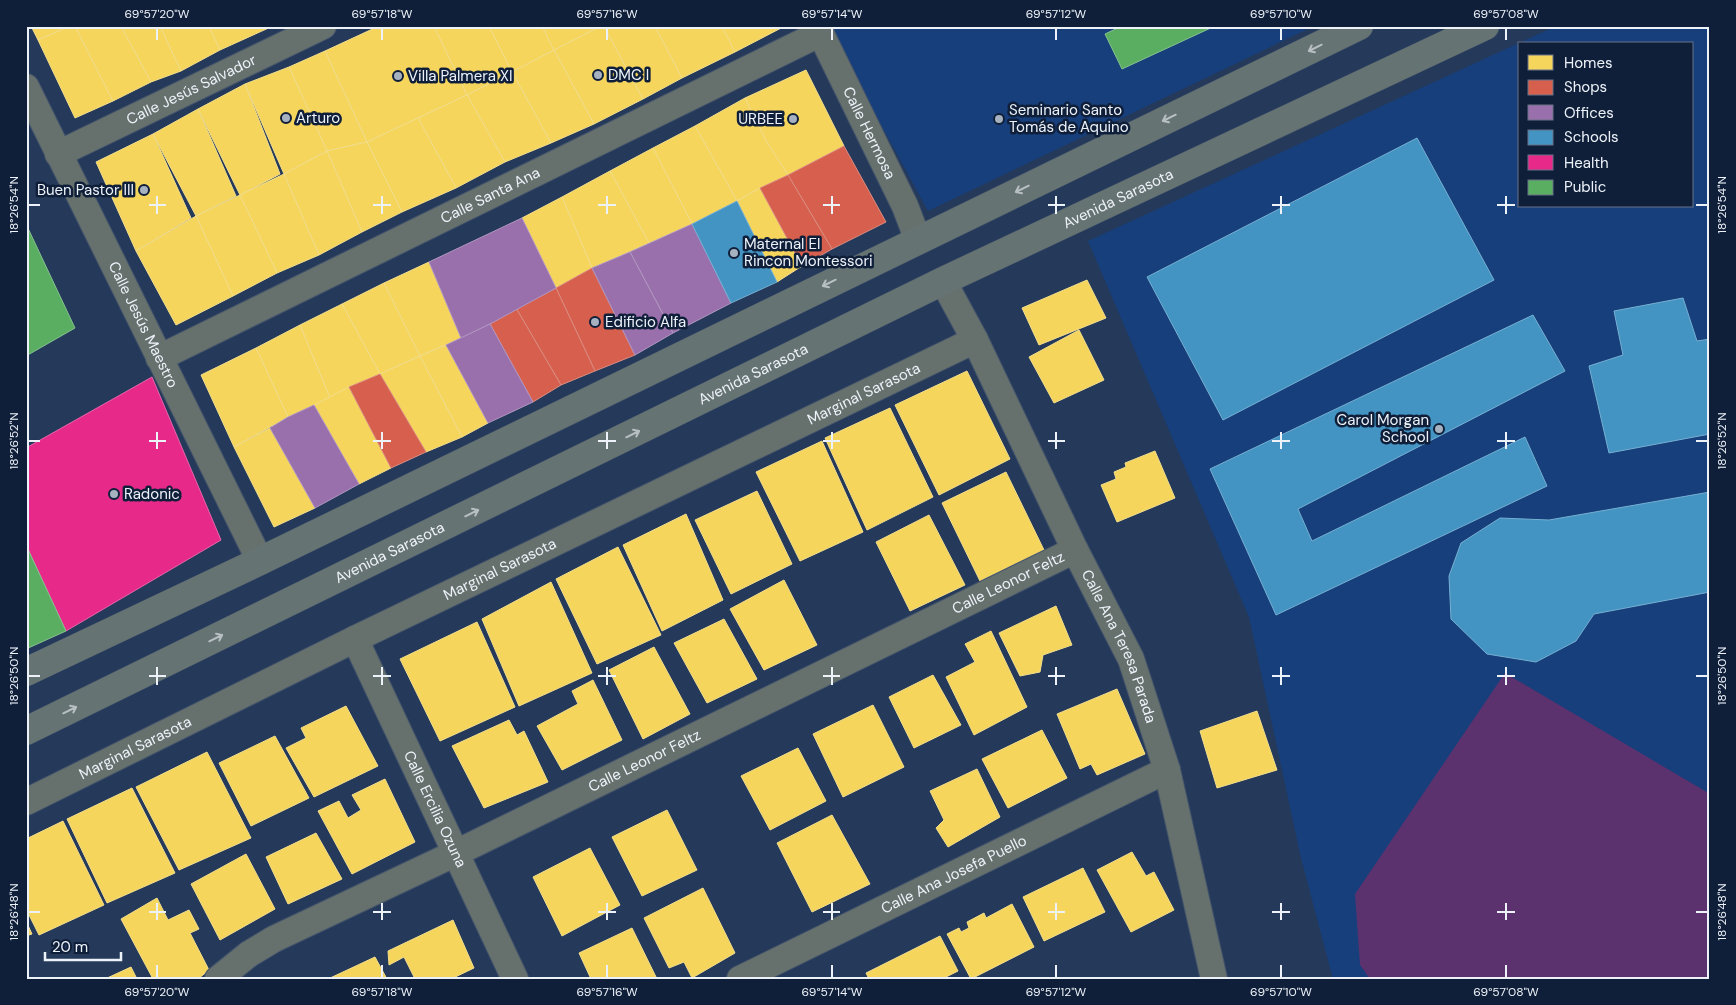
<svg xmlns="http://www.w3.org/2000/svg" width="1736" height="1005" viewBox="0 0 1736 1005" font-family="'DM Sans',sans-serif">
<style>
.built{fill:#173f7c;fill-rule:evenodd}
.green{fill:#5b326e}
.homes{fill:#f6d55c;stroke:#f3de8b}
.shops{fill:#d6604d;stroke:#dd8c81}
.offices{fill:#9970ab;stroke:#b297c2}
.schools{fill:#4393c3;stroke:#76b0d3}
.health{fill:#e7298a;stroke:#e965ab}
.public{fill:#5aae61;stroke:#86c28f}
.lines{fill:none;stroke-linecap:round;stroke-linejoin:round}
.street-casing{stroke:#45556b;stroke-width:28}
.secondary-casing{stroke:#45556b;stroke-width:29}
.street{stroke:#66706d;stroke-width:26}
.secondary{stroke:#667373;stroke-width:28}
.oneway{stroke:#b7bfc3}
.ticks{fill:none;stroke:#edf2f9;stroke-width:2}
.poi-dot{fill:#a7b2c1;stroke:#0f1f39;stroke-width:2}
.labels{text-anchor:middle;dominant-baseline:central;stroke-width:5;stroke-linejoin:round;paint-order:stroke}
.poi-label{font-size:15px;fill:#edf2f9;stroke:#0f1f39;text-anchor:start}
.street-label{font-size:15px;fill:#edf2f9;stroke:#0f1f39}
.neatline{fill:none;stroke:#edf2f9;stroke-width:2}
.ticks-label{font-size:12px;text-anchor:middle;fill:#edf2f9}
</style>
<rect width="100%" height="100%" fill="#253a5a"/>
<g class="built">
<path d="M827 26H1314L928 211Z"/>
<path d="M1556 26H1710V979H1333L1301 858 1249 617 1088 241ZM1520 44H1692V206H1520Z"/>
</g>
<path class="green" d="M1505 673 1710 794V979H1370L1360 965 1355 894Z"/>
<g class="homes">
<path d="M31 26H70L38 40Z"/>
<path d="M70 26H75L113 101 75 118 38 40Z"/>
<path d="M75 26H121L151 82 113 101Z"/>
<path d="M121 26H160L181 71 151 82Z"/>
<path d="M160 26H209L220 50 181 71Z"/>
<path d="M209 26H273L220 50Z"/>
<path d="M379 26H434L467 95 367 142 325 51Z"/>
<path d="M434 26H489L512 72 467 95Z"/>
<path d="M489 26H542L554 50 512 72Z"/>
<path d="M542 26H601L554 50Z"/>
<path d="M601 26H604L643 99 594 124 554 50Z"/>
<path d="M604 26H655L682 78 643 99Z"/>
<path d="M655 26H722L735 52 682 78Z"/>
<path d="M722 26H785L735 52Z"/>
<path d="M554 50 594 124 551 143 512 72Z"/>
<path d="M325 51 367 142 327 151 289 67Z"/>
<path d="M289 67 327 151 284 174 245 84Z"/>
<path d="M806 70 844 146 788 175 765 139 745 98Z"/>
<path d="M512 72 551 143 505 162 467 95Z"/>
<path d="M245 84 280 174 240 195 198 109Z"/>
<path d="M467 95 505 162 456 188 418 118Z"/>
<path d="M745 98 765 139 788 175 760 188 737 201 695 126Z"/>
<path d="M198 109 236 196 196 216 153 134Z"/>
<path d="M418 118 456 188 402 212 367 142Z"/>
<path d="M695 126 737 201 692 224 653 148Z"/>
<path d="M153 134 191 218 136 251 96 162Z"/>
<path d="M367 142 402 212 362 232 327 151Z"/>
<path d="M653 148 692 224 649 243 610 171Z"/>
<path d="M327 151 362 232 319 255 284 174Z"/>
<path d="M610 171 649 243 592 268 562 197Z"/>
<path d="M284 174 319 255 277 273 240 195Z"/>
<path d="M760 188 802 266 777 282 737 201Z"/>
<path d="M240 195 277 273 233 296 196 216Z"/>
<path d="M562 197 592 268 556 288 522 218Z"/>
<path d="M196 216 233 296 176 325 136 251Z"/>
<path d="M429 262 461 338 420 356 384 283Z"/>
<path d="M1087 280 1106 318 1039 345 1022 308Z"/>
<path d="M384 283 420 356 380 374 342 304Z"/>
<path d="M342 304 380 374 349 387 330 398 300 325Z"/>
<path d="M300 325 330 398 288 417 256 348Z"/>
<path d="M1079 330 1104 380 1054 403 1029 357Z"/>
<path d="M446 345 488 423 462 437 420 356Z"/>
<path d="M256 348 288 417 234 447 201 375Z"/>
<path d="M420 356 462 437 426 452 380 374Z"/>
<path d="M967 371 1010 459 939 495 895 405Z"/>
<path d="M349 387 391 468 359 484 314 405Z"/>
<path d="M890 408 933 497 867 530 825 438Z"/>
<path d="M270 428 315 508 274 527 234 447Z"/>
<path d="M822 441 863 532 800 561 756 472Z"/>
<path d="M1155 451 1175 498 1117 522 1101 485 1116 479 1114 472 1126 467 1125 463Z"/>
<path d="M1006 472 1044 550 980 581 942 503Z"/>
<path d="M757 491 792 564 731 594 695 520Z"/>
<path d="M686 514 723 600 662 631 623 545Z"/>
<path d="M929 515 965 585 910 611 876 542Z"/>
<path d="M618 547 661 635 597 664 556 579Z"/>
<path d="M784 580 817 645 764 670 730 609Z"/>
<path d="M551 582 592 673 519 706 482 619Z"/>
<path d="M1056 606 1072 645 1043 655 1040 672 1020 676 999 633Z"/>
<path d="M724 619 757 679 707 703 674 643Z"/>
<path d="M477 622 515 707 440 741 400 659Z"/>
<path d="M991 631 1027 707 974 735 946 677 975 662 965 644Z"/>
<path d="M654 647 690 714 643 739 609 670Z"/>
<path d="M933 675 961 725 914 748 889 697Z"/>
<path d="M593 680 622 740 562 770 537 726 578 704 572 691Z"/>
<path d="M1117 689 1145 754 1097 775 1091 764 1080 769 1057 714Z"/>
<path d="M873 705 904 767 843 797 813 734Z"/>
<path d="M346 706 378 766 314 797 286 748 306 738 301 728Z"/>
<path d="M1257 711 1277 770 1217 788 1200 731Z"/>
<path d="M509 720 517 735 524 731 548 782 484 808 452 746Z"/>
<path d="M1042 730 1067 778 1008 808 982 759Z"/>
<path d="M275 736 309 798 251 826 219 763Z"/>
<path d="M798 748 826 801 770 830 741 776Z"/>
<path d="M207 752 251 838 179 870 136 787Z"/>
<path d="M977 769 1000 817 948 847 936 828 944 820 930 791Z"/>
<path d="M385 779 415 842 352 874 318 811 339 801 348 818 361 810 352 795Z"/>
<path d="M132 788 175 873 107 903 67 819Z"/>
<path d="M667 810 697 870 642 896 612 837Z"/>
<path d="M832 815 870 884 812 912 777 843Z"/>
<path d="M63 821 104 905 39 935 26 909V839Z"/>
<path d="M316 833 342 879 288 904 266 857Z"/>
<path d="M590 848 620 905 562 936 533 877Z"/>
<path d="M1132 852 1146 876 1154 872 1174 910 1131 932 1097 870Z"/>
<path d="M246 854 275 909 220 940 191 884Z"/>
<path d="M1083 868 1105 912 1044 941 1023 897Z"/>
<path d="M703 888 735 953 692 978 684 962 669 968 644 918Z"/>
<path d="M157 898 168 920 189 910 199 929 190 933 209 970 198 979H153L121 919Z"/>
<path d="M1012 904 1034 947 971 979 947 934 959 928 961 932 969 928 967 922 984 913 986 918Z"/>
<path d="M453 920 474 968 451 979H415L404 957 389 965 388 951Z"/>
<path d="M26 921 32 934 26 936Z"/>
<path d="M632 928 657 979H591L579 953Z"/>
<path d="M940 936 958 971 942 979H869L866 973Z"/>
<path d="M375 957 387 979H328Z"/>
<path d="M131 967 137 979H105Z"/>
</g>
<g class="shops">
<path d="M844 146 886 222 832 249 788 175Z"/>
<path d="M788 175 832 249 802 266 760 188Z"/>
<path d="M592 268 635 355 595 371 556 288Z"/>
<path d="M556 288 595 371 561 385 516 308Z"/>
<path d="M516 308 561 385 533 402 490 324Z"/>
<path d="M380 374 426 452 391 468 349 387Z"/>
</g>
<g class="offices">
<path d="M522 218 556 288 490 324 461 338 429 262Z"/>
<path d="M692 224 731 303 673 333 630 252Z"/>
<path d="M630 252 673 333 635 355 592 268Z"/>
<path d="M490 324 533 402 488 423 446 345Z"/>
<path d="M314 405 359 484 315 508 270 428 288 417Z"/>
</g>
<g class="schools">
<path d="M1417 138 1494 280 1223 420 1147 277Z"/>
<path d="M737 201 777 282 731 303 692 224Z"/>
<path d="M1683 298 1697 341 1710 339V434L1609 453 1589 366 1623 355 1614 311Z"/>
<path d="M1533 315 1565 371 1298 509 1312 541 1525 437 1547 486 1276 615 1210 469Z"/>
<path d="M1710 492V592L1594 614 1576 641 1536 662 1487 654 1451 619 1449 576 1461 543 1500 518 1549 520Z"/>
</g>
<path class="health" d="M152 377 221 540 66 631 26 545V448Z"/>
<g class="public">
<path d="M1122 26H1215L1122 69 1105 34Z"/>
<path d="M26 224 75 328 26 356Z"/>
<path d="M26 545 66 631 26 649Z"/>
</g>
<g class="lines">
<g class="street-casing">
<g id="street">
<path id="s1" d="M817 26 905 206 918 240"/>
<path id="s2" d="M26 87 260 561"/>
<path id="s3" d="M58 154 323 26"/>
<path id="s4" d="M943 281 975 340 1075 550 1131 659 1167 770 1214 979"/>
<path id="s5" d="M159 358 821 33"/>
<path id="s6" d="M355 639 515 979"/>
<path id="s7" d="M26 802 355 639 975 340"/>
<path id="s8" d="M218 979 249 954 274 939 456 853 1075 550"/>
<path id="s9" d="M740 979 1167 770"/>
</g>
</g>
<g class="secondary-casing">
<g id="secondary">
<path d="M26 672 260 561 1359 26"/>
<path id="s10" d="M26 731 943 281 1485 26"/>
</g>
</g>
<use href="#street" class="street"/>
<use href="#secondary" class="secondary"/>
</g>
<defs><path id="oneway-shaft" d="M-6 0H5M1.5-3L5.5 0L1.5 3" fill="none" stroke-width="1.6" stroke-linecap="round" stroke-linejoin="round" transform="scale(1.25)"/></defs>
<g class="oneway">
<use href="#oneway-shaft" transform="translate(1315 48) rotate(154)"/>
<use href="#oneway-shaft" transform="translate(1169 118) rotate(154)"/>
<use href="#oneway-shaft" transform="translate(1022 189) rotate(154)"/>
<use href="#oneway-shaft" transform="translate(829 283) rotate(154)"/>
<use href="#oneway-shaft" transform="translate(633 434) rotate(-26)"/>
<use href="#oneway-shaft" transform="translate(472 513) rotate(-26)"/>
<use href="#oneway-shaft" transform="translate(216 638) rotate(-26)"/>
<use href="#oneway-shaft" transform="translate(70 710) rotate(-26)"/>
</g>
<path class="ticks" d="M157 28V40M382 28V40M607 28V40M832 28V40M1056 28V40M1281 28V40M1506 28V40M157 196V214M382 196V214M607 196V214M832 196V214M1056 196V214M1281 196V214M1506 196V214M28 205H40M149 205H166M373 205H391M598 205H616M823 205H840M1048 205H1065M1272 205H1290M1497 205H1515M1696 205H1708M157 432V449M382 432V449M607 432V449M832 432V449M1056 432V449M1281 432V449M1506 432V449M28 441H40M149 441H166M373 441H391M598 441H616M823 441H840M1048 441H1065M1272 441H1290M1497 441H1515M1696 441H1708M157 667V685M382 667V685M607 667V685M832 667V685M1056 667V685M1281 667V685M1506 667V685M28 676H40M149 676H166M373 676H391M598 676H616M823 676H840M1048 676H1065M1272 676H1290M1497 676H1515M1696 676H1708M157 903V920M382 903V920M607 903V920M832 903V920M1056 903V920M1281 903V920M1506 903V920M28 912H40M149 912H166M373 912H391M598 912H616M823 912H840M1048 912H1065M1272 912H1290M1497 912H1515M1696 912H1708M157 965V978M382 965V978M607 965V978M832 965V978M1056 965V978M1281 965V978M1506 965V978"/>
<g class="poi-dot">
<circle cx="598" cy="75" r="5"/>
<circle cx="398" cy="76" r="5"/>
<circle cx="286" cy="118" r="5"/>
<circle cx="793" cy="119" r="5"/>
<circle cx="999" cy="119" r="5"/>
<circle cx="144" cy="190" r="5"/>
<circle cx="734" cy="253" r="5"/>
<circle cx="595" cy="322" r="5"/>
<circle cx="1439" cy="429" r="5"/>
<circle cx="114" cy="494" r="5"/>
</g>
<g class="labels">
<g class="poi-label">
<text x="608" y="75">DMC I</text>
<text x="408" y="76">Villa Palmera XI</text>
<text x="1009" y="110">Seminario Santo<tspan x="1009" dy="17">Tomás de Aquino</tspan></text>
<text x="296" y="118">Arturo</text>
<text x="783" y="119" text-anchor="end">URBEE</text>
<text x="134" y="190" text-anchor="end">Buen Pastor III</text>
<text x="744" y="244">Maternal El<tspan x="744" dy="17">Rincon Montessori</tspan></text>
<text x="605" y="322">Edificio Alfa</text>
<text x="1429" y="420" text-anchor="end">Carol Morgan<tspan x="1429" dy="17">School</tspan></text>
<text x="124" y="494">Radonic</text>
</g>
<g class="street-label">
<text stroke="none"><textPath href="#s3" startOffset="148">Calle Jesús Salvador</textPath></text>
<text stroke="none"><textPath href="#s1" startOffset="119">Calle Hermosa</textPath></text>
<text stroke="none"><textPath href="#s5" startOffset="369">Calle Santa Ana</textPath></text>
<text stroke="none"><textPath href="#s10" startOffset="1215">Avenida Sarasota</textPath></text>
<text stroke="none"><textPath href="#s2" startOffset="265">Calle Jesús Maestro</textPath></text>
<text stroke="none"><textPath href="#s10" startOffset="810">Avenida Sarasota</textPath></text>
<text stroke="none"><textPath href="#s7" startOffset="932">Marginal Sarasota</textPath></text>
<text stroke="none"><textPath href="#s10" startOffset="405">Avenida Sarasota</textPath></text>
<text stroke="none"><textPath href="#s7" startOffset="528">Marginal Sarasota</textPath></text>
<text stroke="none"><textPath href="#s8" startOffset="885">Calle Leonor Feltz</textPath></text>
<text stroke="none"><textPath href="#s4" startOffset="406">Calle Ana Teresa Parada</textPath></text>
<text stroke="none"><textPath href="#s7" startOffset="122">Marginal Sarasota</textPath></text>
<text stroke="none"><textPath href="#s8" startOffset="480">Calle Leonor Feltz</textPath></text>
<text stroke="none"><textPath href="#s6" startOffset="188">Calle Ercilia Ozuna</textPath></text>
<text stroke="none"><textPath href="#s9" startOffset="238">Calle Ana Josefa Puello</textPath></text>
</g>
</g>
<rect width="1736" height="1005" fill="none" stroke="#0f1f39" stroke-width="55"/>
<rect x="1518" y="42" width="175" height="165" fill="#0f1f39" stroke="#687386"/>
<rect x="1528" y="55" width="25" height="15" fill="#f6d55c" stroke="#687386"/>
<text x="1564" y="68" font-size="15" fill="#edf2f9">Homes</text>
<rect x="1528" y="80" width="25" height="15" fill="#d6604d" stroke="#687386"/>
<text x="1564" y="92" font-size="15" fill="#edf2f9">Shops</text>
<rect x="1528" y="105" width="25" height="15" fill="#9970ab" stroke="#687386"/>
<text x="1564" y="118" font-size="15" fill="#edf2f9">Offices</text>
<rect x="1528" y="130" width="25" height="15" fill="#4393c3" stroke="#687386"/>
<text x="1564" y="142" font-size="15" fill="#edf2f9">Schools</text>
<rect x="1528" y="155" width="25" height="15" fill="#e7298a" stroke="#687386"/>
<text x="1564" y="168" font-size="15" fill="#edf2f9">Health</text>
<rect x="1528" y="180" width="25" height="15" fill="#5aae61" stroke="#687386"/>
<text x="1564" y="192" font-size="15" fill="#edf2f9">Public</text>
<path d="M45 952v8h76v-8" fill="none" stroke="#edf2f9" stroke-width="2.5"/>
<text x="52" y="952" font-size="15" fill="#edf2f9" stroke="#0f1f39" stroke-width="4" paint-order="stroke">20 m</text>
<rect x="28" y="28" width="1680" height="950" class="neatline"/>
<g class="ticks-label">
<text x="157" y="18">69°57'20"W</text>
<text x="382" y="18">69°57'18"W</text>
<text x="607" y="18">69°57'16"W</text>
<text x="832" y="18">69°57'14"W</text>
<text x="1056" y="18">69°57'12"W</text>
<text x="1281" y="18">69°57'10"W</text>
<text x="1506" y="18">69°57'08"W</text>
<text transform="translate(14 205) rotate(-90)" y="4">18°26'54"N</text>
<text transform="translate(1722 205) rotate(-90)" y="4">18°26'54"N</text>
<text transform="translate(14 441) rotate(-90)" y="4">18°26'52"N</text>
<text transform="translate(1722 441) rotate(-90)" y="4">18°26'52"N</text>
<text transform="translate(14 676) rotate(-90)" y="4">18°26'50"N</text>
<text transform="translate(1722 676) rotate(-90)" y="4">18°26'50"N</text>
<text transform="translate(14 912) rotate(-90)" y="4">18°26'48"N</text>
<text transform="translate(1722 912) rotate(-90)" y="4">18°26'48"N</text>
<text x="157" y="996">69°57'20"W</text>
<text x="382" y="996">69°57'18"W</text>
<text x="607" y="996">69°57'16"W</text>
<text x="832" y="996">69°57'14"W</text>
<text x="1056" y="996">69°57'12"W</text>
<text x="1281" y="996">69°57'10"W</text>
<text x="1506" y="996">69°57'08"W</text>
</g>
</svg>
